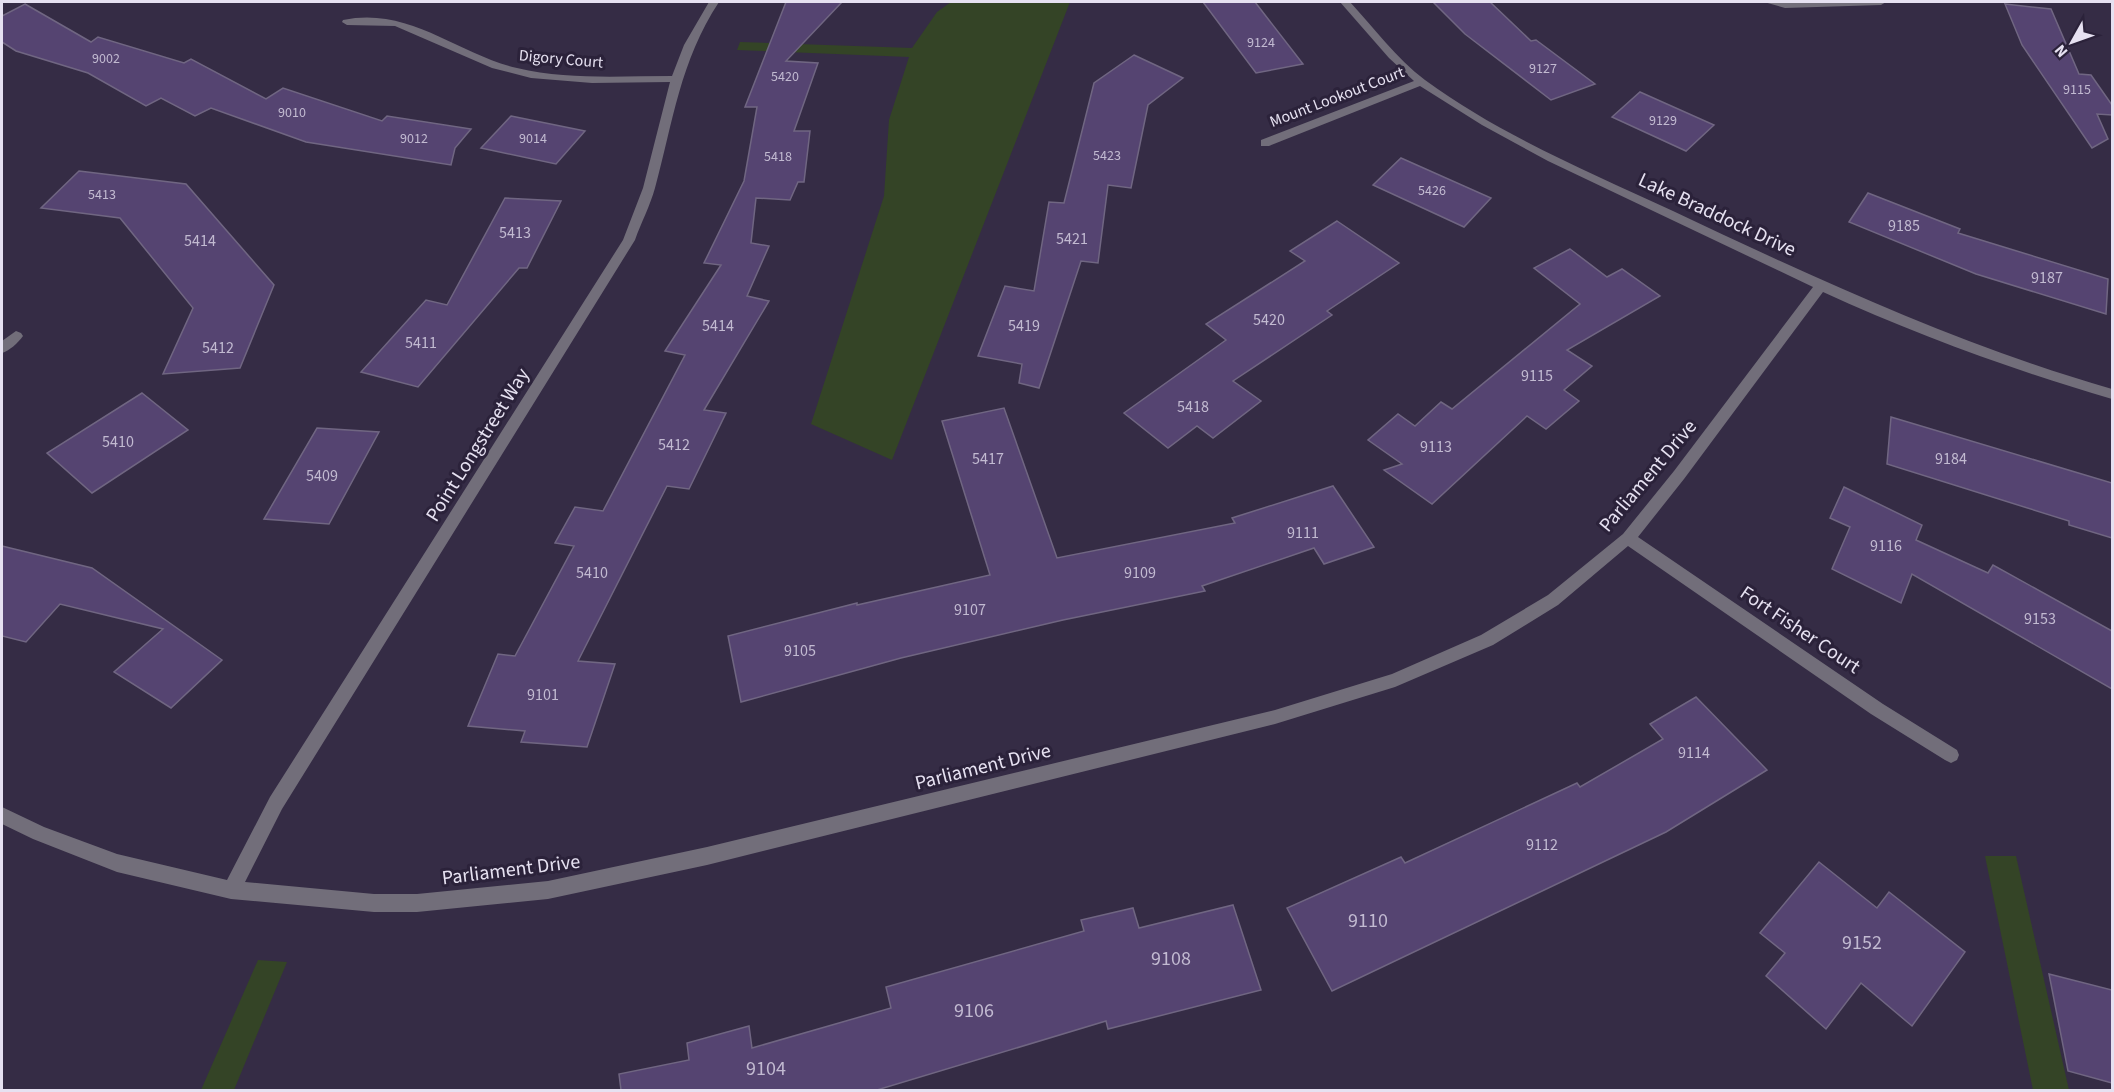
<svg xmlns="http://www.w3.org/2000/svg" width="2114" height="1092" viewBox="0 0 2114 1092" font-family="'Source Sans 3',sans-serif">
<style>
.green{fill:#344426}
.building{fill:#554471;stroke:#706682;stroke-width:1.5}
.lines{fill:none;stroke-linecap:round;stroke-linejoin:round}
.minor{fill:#726e7a;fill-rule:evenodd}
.labels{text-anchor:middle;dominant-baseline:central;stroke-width:6;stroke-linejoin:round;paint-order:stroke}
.far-number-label{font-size:14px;fill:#c2bad1}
.far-street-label{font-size:16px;fill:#e6e1f1;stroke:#2b223a}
.number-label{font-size:16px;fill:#c2bad1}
.street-label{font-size:20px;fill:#e6e1f1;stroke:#2b223a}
.near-number-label{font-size:20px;fill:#c2bad1}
</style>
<rect width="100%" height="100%" fill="#352c45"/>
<g class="green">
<path d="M951 2H1070L892 460 811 424 884 196 889 120 909 57 737 50 740 42 912 48 937 12Z"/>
<path d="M1985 856H2016L2069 1090H2033Z"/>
<path d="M258 960 287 962 234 1090H201Z"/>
</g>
<g class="building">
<path d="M786 2H842L786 61 818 63 794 131H810L804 182H798L790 200 756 198 751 243 769 246 747 296 769 301 704 410 726 413 689 489 667 486 578 661 615 664 587 747 521 742 525 731 468 726 498 654 515 656 574 546 555 543 575 507 603 511 685 355 665 351 721 265 704 263 744 181 757 107H745Z"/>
<path d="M1203 2H1255L1303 64 1256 73Z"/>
<path d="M1433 2H1490L1531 41 1536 40 1595 84 1551 100 1465 34Z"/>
<path d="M25 4 91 42 98 37 184 63 191 59 266 99 283 88 382 121 387 116 471 129 455 148 451 165 306 142 211 108 195 116 161 98 146 106 88 73 16 51 2 42V16Z"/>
<path d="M2005 4 2051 9 2079 74 2091 75 2112 105V115L2097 114 2108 139 2092 148 2022 45Z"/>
<path d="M1134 55 1183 78 1148 105 1131 188 1108 185 1098 263 1081 261 1039 388 1019 383 1022 364 978 356 1005 286 1034 291 1049 202 1064 203 1094 83Z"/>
<path d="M1640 92 1714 125 1686 151 1612 117Z"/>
<path d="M511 116 585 131 556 164 481 148Z"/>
<path d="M1401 158 1491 198 1464 227 1373 185Z"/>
<path d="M79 171 186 184 274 285 240 368 163 374 193 308 120 218 41 208Z"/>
<path d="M1868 193 1960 229 1958 233 2108 279 2106 314 1976 274 1849 222Z"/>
<path d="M505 198 561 201 527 268H519L418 387 361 372 426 300 447 305Z"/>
<path d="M1337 221 1399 263 1327 311 1332 315 1233 381 1261 401 1213 438 1197 426 1168 448 1124 413 1226 340 1206 324 1305 261 1290 251Z"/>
<path d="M1570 249 1607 277 1622 269 1660 296 1567 350 1592 366 1564 390 1579 401 1546 429 1527 416 1432 504 1384 470 1402 464 1368 440 1398 414 1415 426 1441 402 1452 409 1580 304 1534 268Z"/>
<path d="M142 393 188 430 92 493 47 453Z"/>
<path d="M1004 408 1057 558 1235 523 1232 518 1333 486 1374 547 1324 564 1314 548 1202 586 1205 591 1063 620 901 658 741 702 728 636 857 603V605L990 575 942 421Z"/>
<path d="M1891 417 2112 483V538L2069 525V521L1887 464Z"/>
<path d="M317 428 379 432 329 524 264 519Z"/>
<path d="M1844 487 1922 525 1916 540 1988 573 1993 565 2112 631V689L1912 574 1901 603 1832 569 1850 527 1830 518Z"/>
<path d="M2 546 92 568 222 660 171 708 114 672 163 629 60 604 26 642 2 636Z"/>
<path d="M1696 697 1767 770 1666 832 1332 991 1287 908 1401 857 1405 863 1577 783 1580 787 1663 739 1650 724Z"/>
<path d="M1819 862 1877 908 1889 892 1965 952 1912 1026 1861 983 1826 1029 1766 976 1785 953 1760 933Z"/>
<path d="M1233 905 1261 990 1108 1029 1106 1021 877 1090H621L619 1074 689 1060 687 1043 749 1026 752 1048 891 1008 886 987 1084 931 1081 920 1133 908 1139 928Z"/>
<path d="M2049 974 2112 990V1083L2068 1071Z"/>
</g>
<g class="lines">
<g class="minor">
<path d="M709 2H719C680 61 673 122 655 188 650 206 641 223 635 240L282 809 245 882 374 894H417L548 881 707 847 1275 710 1392 674 1481 635 1548 595 1623 534 1674 471 1813 287 1548 161 1482 125 1420 86 1269 146H1261V140L1414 81 1389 58 1340 2H1350C1374 28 1396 58 1425 80 1500 135 1589 172 1673 211 1817 279 1959 345 2112 389V399C2013 370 1917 335 1823 292L1684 479 1638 537 1883 704 1957 750 1959 755 1957 760 1951 763 1945 760 1871 714 1628 546 1558 605 1493 645 1395 687 1275 724 707 865 548 899 417 912H374L231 899 117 872 33 839 2 824V807L44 827 117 854 227 880 270 797 623 240 643 188 670 82 592 83 531 78 492 68 395 26 347 25 342 22 343 20C409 6 457 54 517 68 568 80 620 76 672 76L684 45Z"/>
<path d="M1764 2H1886L1881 5 1785 8Z"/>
<path d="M16 331 21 333 23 336C18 343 9 351 2 353V341Z"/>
</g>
</g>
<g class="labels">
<g class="far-number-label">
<text x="1261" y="43">9124</text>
<text x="106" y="59">9002</text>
<text x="1543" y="69">9127</text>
<text x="785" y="77">5420</text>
<text x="2077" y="90">9115</text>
<text x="292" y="113">9010</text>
<text x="1663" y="121">9129</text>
<text x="414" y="139">9012</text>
<text x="533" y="139">9014</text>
<text x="1107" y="156">5423</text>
<text x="778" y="157">5418</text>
<text x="1432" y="191">5426</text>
<text x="102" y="195">5413</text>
</g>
<g class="far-street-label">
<text transform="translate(561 59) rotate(5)">Digory Court</text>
<text transform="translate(1337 97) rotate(-21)">Mount Lookout Court</text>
</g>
<g class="number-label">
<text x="1904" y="226">9185</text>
<text x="515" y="233">5413</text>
<text x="1072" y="239">5421</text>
<text x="200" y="241">5414</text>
<text x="2047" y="278">9187</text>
<text x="1269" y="320">5420</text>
<text x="718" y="326">5414</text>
<text x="1024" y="326">5419</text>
<text x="421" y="343">5411</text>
<text x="218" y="348">5412</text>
<text x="1537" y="376">9115</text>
<text x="1193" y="407">5418</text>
<text x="118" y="442">5410</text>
<text x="674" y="445">5412</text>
<text x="1436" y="447">9113</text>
<text x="988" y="459">5417</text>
<text x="1951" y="459">9184</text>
<text x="322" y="476">5409</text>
<text x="1303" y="533">9111</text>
<text x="1886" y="546">9116</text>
<text x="592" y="573">5410</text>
<text x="1140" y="573">9109</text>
<text x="970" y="610">9107</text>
<text x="2040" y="619">9153</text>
<text x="800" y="651">9105</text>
<text x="543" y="695">9101</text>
<text x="1694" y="753">9114</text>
<text x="1542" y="845">9112</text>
</g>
<g class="street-label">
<text transform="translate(1717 215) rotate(25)">Lake Braddock Drive</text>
<text transform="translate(478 445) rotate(-58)">Point Longstreet Way</text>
<text transform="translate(1648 476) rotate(-50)">Parliament Drive</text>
<text transform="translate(1800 630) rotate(34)">Fort Fisher Court</text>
<text transform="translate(983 767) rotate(-14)">Parliament Drive</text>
<text transform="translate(511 870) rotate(-7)">Parliament Drive</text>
</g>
<g class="near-number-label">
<text x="1368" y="921">9110</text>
<text x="1862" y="943">9152</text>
<text x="1171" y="959">9108</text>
<text x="974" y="1011">9106</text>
<text x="766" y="1069">9104</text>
</g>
</g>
<rect width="2114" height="1092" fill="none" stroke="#e6e1f1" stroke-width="6"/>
<g transform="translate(2072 42) rotate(230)" stroke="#2b223a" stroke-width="4.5" paint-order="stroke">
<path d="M0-4.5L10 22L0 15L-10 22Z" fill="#e6e1f1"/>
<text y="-9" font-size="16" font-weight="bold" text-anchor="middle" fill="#e6e1f1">N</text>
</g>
</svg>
